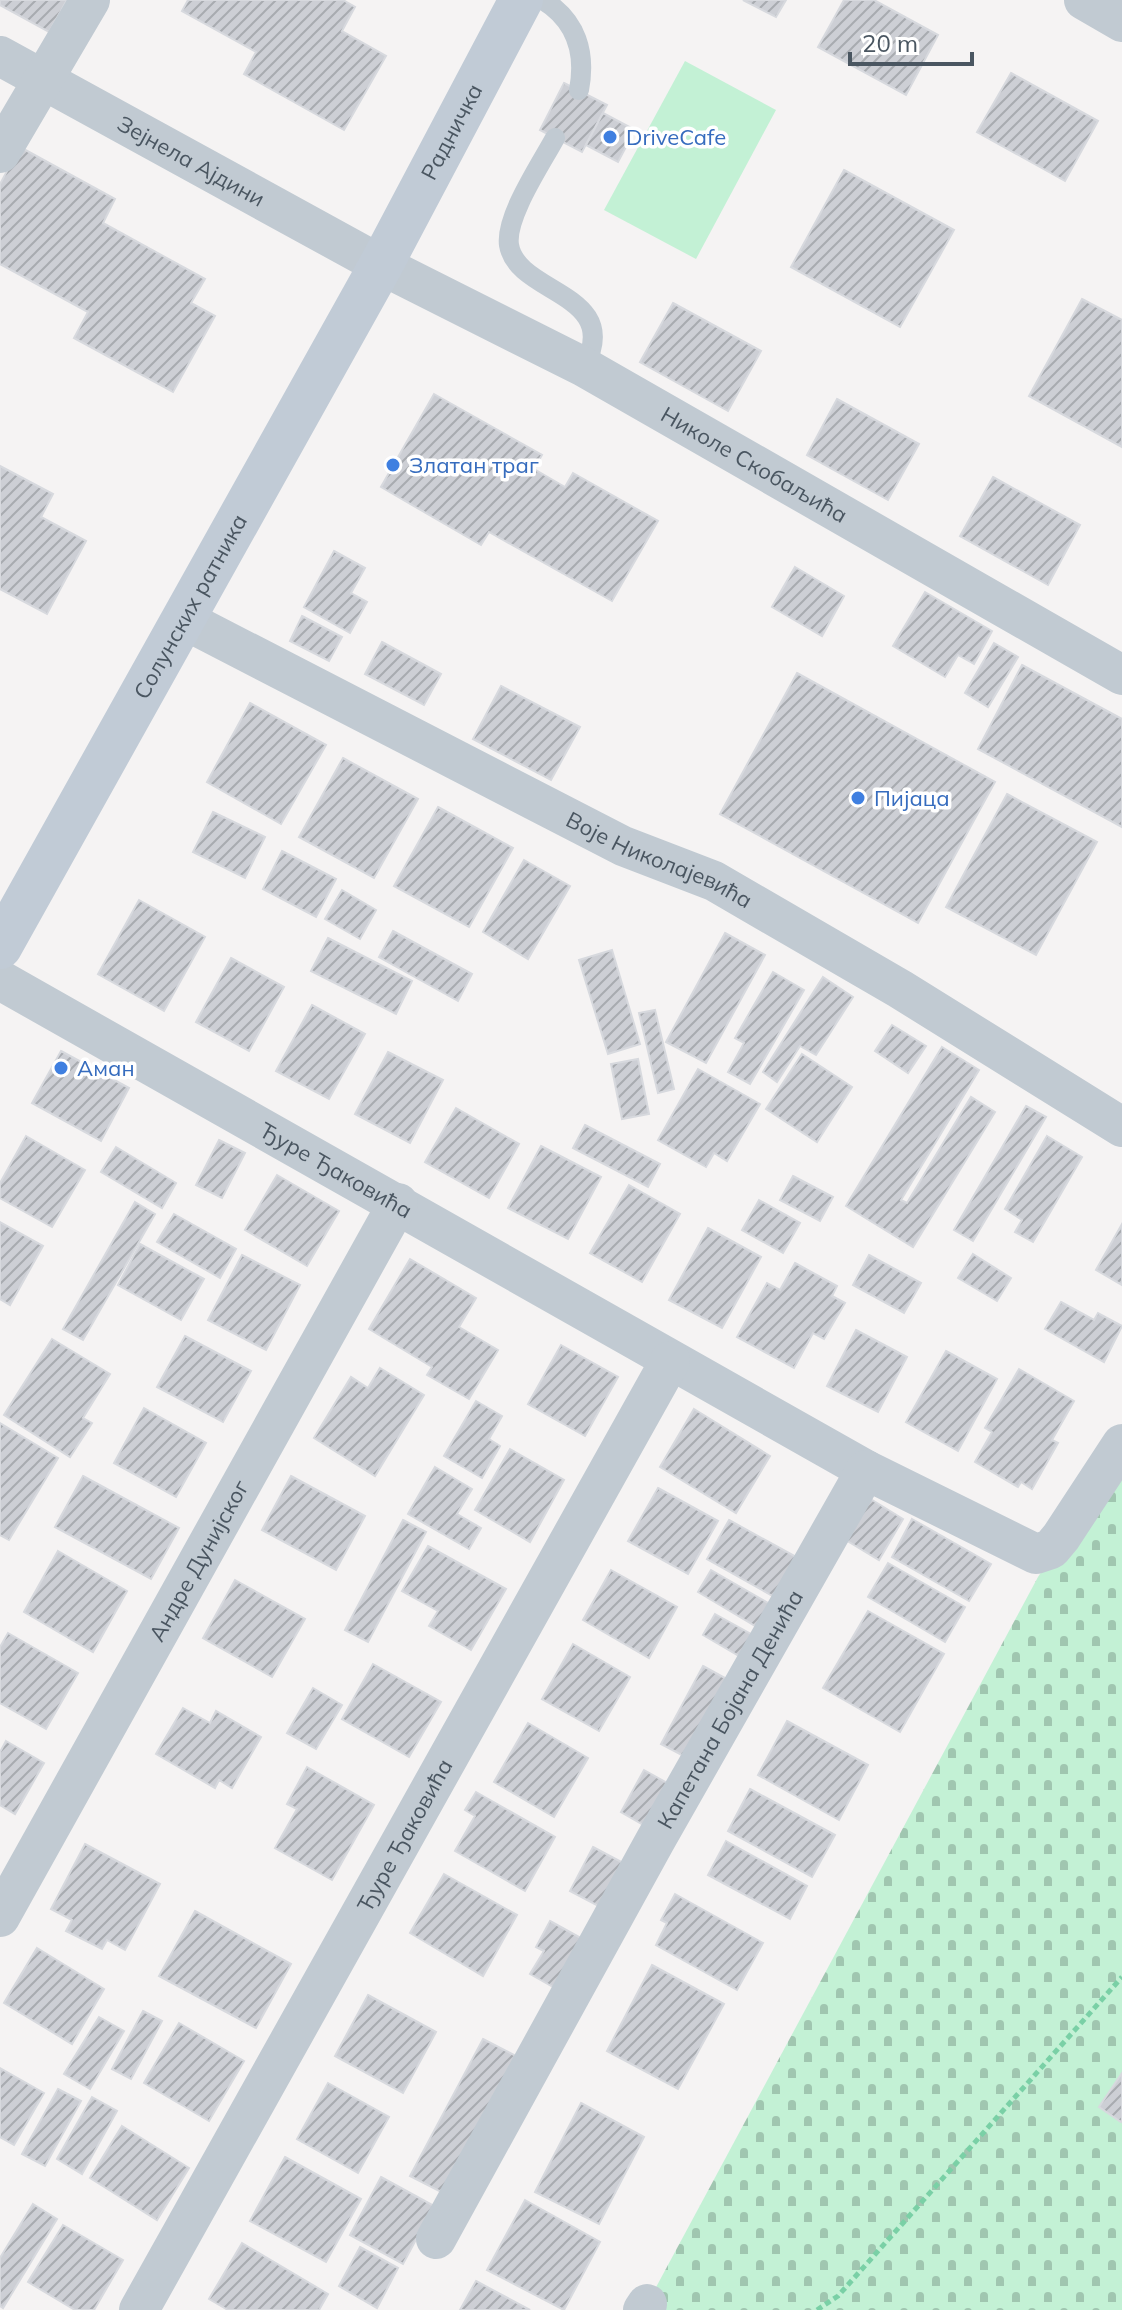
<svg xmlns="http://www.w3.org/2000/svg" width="1122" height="2310" viewBox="0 0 1122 2310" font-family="Mulish,sans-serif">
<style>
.cemetery{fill:url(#cemetery-stones)}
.garden{fill:#c3f1d5}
.building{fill:url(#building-hatch);stroke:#d7d9de;stroke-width:2}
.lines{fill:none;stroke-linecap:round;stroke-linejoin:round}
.path{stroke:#7ad0a6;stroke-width:5;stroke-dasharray:6 4;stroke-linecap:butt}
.service{stroke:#c1cad2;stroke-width:20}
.minor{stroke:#c1cad2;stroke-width:40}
.secondary{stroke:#c1cbd6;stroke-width:44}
.shop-dot{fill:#3f7fe0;stroke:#fff;stroke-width:3}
.labels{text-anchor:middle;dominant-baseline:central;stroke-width:7;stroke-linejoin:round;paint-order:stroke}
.street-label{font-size:22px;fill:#4a5661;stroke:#fff}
.shop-label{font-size:22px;fill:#366cbe;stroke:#fff;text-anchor:start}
</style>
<defs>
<pattern id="cemetery-stones" width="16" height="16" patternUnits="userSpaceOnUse" patternTransform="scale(2)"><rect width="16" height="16" fill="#c3f1d5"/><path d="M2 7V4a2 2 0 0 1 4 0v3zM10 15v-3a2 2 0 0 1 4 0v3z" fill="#a0c6b0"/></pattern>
<pattern id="building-hatch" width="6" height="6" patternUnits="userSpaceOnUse" patternTransform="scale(2)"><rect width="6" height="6" fill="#cdcfd5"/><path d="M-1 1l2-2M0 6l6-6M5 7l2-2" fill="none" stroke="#a8abb0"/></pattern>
</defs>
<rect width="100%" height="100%" fill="#f5f3f3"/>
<path class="cemetery" d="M1122 1446V2310H654L647 2304 1038 1577Z"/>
<path class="garden" d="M685 61 776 110 696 259 604 210Z"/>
<g class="building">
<path d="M0 0H67L49 32 0 5Z"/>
<path d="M188 0H343L355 7 342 31 386 56 344 130 244 74 256 52 182 11Z"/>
<path d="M743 0H786L776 17Z"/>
<path d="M844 0H874L938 35 906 95 818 47Z"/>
<path d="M1011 73 1098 121 1065 181 977 132Z"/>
<path d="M564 83 607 105 582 152 540 130Z"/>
<path d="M603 113 635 130 618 162 586 145Z"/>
<path d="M20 147 115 199 103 223 205 279 191 303 215 316 173 392 74 338 88 312 0 264V184Z"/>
<path d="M844 170 954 230 900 327 791 267Z"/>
<path d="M1082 299 1122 320V447L1029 396Z"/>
<path d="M673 303 761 351 728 411 640 362Z"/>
<path d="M434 394 542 455 534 469 565 487 573 473 658 521 612 601 489 532 481 545 381 487Z"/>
<path d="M837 399 919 444 888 500 807 455Z"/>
<path d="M0 466 53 494 41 517 86 541 47 614 0 589Z"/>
<path d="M993 477 1080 525 1048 585 960 536Z"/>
<path d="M334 551 365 568 351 593 367 602 350 633 304 607Z"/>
<path d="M795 567 844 596 822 636 772 607Z"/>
<path d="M925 592 992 631 974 664 958 655 945 677 893 646Z"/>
<path d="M302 616 342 637 329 661 290 641Z"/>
<path d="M382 642 441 674 424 705 365 674Z"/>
<path d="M994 643 1018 657 988 707 965 693Z"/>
<path d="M1022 665 1122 719V827L978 749Z"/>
<path d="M797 673 995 782 918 923 720 814Z"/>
<path d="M501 686 580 727 551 780 473 739Z"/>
<path d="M250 703 326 745 281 824 207 782Z"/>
<path d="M343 758 418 799 374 878 299 837Z"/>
<path d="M1007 794 1097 842 1036 955 946 907Z"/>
<path d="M438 807 513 848 469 927 394 886Z"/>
<path d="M213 812 265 837 245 878 193 852Z"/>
<path d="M282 851 336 879 316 917 263 889Z"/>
<path d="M524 860 570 886 528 959 483 932Z"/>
<path d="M342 890 376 910 360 939 325 919Z"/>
<path d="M139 900 205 937 164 1011 98 974Z"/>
<path d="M393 931 472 974 458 1001 379 957Z"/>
<path d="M725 933 765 955 706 1063 666 1042Z"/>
<path d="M328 938 412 981 396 1014 311 971Z"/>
<path d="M612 950 640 1044 608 1054 579 960Z"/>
<path d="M231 958 284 987 249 1051 196 1022Z"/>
<path d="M773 972 804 990 750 1084 728 1072 744 1043 735 1038Z"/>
<path d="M823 977 853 997 816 1055 800 1046 777 1082 763 1072Z"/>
<path d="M312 1005 365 1034 329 1099 276 1071Z"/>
<path d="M655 1010 674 1089 658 1093 639 1013Z"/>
<path d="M892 1025 926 1046 908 1073 875 1051Z"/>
<path d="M942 1047 979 1070 901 1200 907 1203 971 1097 995 1112 913 1247 846 1206Z"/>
<path d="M61 1051 129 1088 101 1141 32 1103Z"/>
<path d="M388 1052 443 1080 410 1143 355 1114Z"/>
<path d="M802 1054 852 1087 817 1142 766 1109Z"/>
<path d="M638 1059 649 1114 622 1119 611 1064Z"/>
<path d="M698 1069 760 1104 727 1161 714 1153 706 1167 658 1140Z"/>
<path d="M1026 1106 1046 1117 973 1241 954 1230Z"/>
<path d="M456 1108 519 1144 489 1198 425 1162Z"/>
<path d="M585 1125 660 1164 648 1187 573 1148Z"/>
<path d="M26 1136 85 1170 52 1227 0 1198V1183Z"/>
<path d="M1047 1136 1082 1157 1033 1242 1015 1232 1022 1220 1005 1209Z"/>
<path d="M219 1140 245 1153 222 1198 196 1185Z"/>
<path d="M541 1146 601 1177 568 1239 508 1208Z"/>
<path d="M116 1147 176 1183 162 1208 101 1172Z"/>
<path d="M277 1175 339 1211 307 1266 245 1230Z"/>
<path d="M793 1176 833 1197 820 1221 780 1200Z"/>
<path d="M629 1185 680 1214 642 1282 590 1253Z"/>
<path d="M759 1200 800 1223 783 1253 742 1230Z"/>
<path d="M135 1202 155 1214 83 1340 63 1329Z"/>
<path d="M174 1214 236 1249 220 1278 157 1242Z"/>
<path d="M0 1222 43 1246 10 1305 0 1299Z"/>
<path d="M1122 1224V1285L1096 1270Z"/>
<path d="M708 1228 761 1257 722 1328 669 1300Z"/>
<path d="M140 1244 204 1279 181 1320 118 1285Z"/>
<path d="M973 1254 1011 1278 997 1301 958 1278Z"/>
<path d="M242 1255 300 1285 266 1350 208 1320Z"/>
<path d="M869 1255 921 1283 904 1313 853 1285Z"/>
<path d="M410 1259 476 1298 459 1327 498 1350 469 1399 427 1375 432 1367 369 1329Z"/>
<path d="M795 1263 837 1286 832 1296 845 1303 824 1339 813 1333 794 1368 737 1337 767 1283 780 1290Z"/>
<path d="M1061 1302 1094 1320 1098 1313 1122 1326 1104 1362 1045 1329Z"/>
<path d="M856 1330 907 1357 878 1412 827 1386Z"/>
<path d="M185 1336 251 1371 223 1422 157 1387Z"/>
<path d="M52 1339 110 1374 83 1418 92 1423 70 1457 4 1415Z"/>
<path d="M561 1345 618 1377 585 1436 528 1404Z"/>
<path d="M946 1351 997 1379 958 1451 906 1422Z"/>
<path d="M380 1368 424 1395 375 1476 314 1438 351 1377 368 1388Z"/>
<path d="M1019 1369 1074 1401 1052 1440 1058 1443 1032 1489 1021 1482 1018 1487 975 1462 992 1432 985 1428Z"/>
<path d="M476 1401 502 1416 489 1439 500 1446 482 1478 444 1456Z"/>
<path d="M144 1408 206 1443 176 1497 114 1463Z"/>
<path d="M694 1409 770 1456 736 1513 660 1467Z"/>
<path d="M0 1423 58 1458 9 1540 0 1535Z"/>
<path d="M510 1449 564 1480 530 1542 475 1510Z"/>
<path d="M435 1467 472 1489 457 1514 481 1528 469 1549 408 1514Z"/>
<path d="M83 1476 179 1528 151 1579 55 1527Z"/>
<path d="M291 1476 365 1516 336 1570 262 1530Z"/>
<path d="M658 1488 718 1521 688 1574 628 1541Z"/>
<path d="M869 1498 903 1519 879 1560 844 1539Z"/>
<path d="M912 1519 991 1564 969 1601 892 1557Z"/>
<path d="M403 1520 426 1532 368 1642 345 1630Z"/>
<path d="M729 1520 798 1558 776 1598 707 1559Z"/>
<path d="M428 1546 506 1589 471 1650 429 1626 438 1611 402 1591Z"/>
<path d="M58 1551 127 1591 93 1652 24 1612Z"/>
<path d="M888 1563 965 1607 945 1642 868 1597Z"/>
<path d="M611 1570 677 1607 649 1658 583 1620Z"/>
<path d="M711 1570 775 1607 762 1630 698 1592Z"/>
<path d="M235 1580 305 1619 272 1677 203 1638Z"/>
<path d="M868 1611 944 1654 900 1732 823 1688Z"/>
<path d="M715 1614 758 1638 746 1660 703 1635Z"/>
<path d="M8 1633 78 1673 46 1729 0 1703V1647Z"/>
<path d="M573 1644 630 1677 599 1731 542 1699Z"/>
<path d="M373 1664 441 1702 409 1757 342 1719Z"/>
<path d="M703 1666 734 1683 693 1761 661 1744Z"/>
<path d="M313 1688 342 1705 316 1749 287 1733Z"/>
<path d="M183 1708 210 1723 216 1711 261 1737 232 1788 219 1780 215 1788 156 1754Z"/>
<path d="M787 1721 868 1765 839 1820 758 1775Z"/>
<path d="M528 1723 588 1758 554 1817 494 1782Z"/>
<path d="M6 1741 44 1763 15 1814 0 1805V1752Z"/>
<path d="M307 1767 374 1805 332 1880 275 1848 297 1809 287 1804Z"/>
<path d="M644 1770 676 1788 652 1830 621 1812Z"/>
<path d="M750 1789 835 1835 812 1877 728 1831Z"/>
<path d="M476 1792 555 1837 525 1891 455 1851 475 1816 465 1810Z"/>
<path d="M726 1841 807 1886 790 1919 708 1875Z"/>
<path d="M85 1844 160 1884 125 1950 107 1940 102 1949 66 1931 72 1920 51 1909Z"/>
<path d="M593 1847 627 1865 604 1909 570 1891Z"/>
<path d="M444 1874 517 1915 483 1976 410 1933Z"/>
<path d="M675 1894 763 1943 737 1990 656 1945 667 1923 661 1920Z"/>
<path d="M195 1911 291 1964 256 2028 159 1976Z"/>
<path d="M550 1921 588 1942 560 1991 530 1974 544 1951 536 1947Z"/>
<path d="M37 1948 104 1989 72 2044 4 2003Z"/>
<path d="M652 1965 724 2004 678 2089 607 2051Z"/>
<path d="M368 1995 436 2032 403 2093 335 2056Z"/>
<path d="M143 2011 162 2021 131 2079 112 2069Z"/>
<path d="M99 2017 124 2031 90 2089 64 2074Z"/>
<path d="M179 2023 244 2061 209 2121 144 2083Z"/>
<path d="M483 2039 518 2057 445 2194 410 2176Z"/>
<path d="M0 2068 44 2093 14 2145 0 2137Z"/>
<path d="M1122 2073V2120L1121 2122 1099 2107Z"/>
<path d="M328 2083 389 2117 358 2173 297 2139Z"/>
<path d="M58 2089 81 2101 45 2166 22 2154Z"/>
<path d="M92 2097 117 2111 82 2174 57 2159Z"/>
<path d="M581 2103 644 2137 599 2224 535 2192Z"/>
<path d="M122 2126 189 2168 157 2220 90 2178Z"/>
<path d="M285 2157 361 2199 326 2262 250 2221Z"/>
<path d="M381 2177 434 2206 403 2264 350 2235Z"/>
<path d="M525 2200 600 2242 564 2310 487 2270Z"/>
<path d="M33 2204 57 2219 3 2308 0 2306V2258Z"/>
<path d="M63 2225 123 2260 94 2310H75L28 2282Z"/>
<path d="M242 2243 328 2294 319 2310H228L209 2299Z"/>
<path d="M360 2247 398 2268 377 2308 339 2286Z"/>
<path d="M476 2281 530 2310H460Z"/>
</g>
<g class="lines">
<path class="path" d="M817 2310 838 2296 1122 1977"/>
<g class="service">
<path d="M543 0C577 21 586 53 579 90"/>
<path d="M555 138C541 164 505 217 509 245 517 295 624 292 584 367"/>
</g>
<g class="minor">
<path d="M1084 0 1122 22"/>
<path id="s1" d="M0 56 381 265 584 367 1122 675"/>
<path d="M0 153 90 0"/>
<path id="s2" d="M183 619 623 846 714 881 900 989 1122 1127"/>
<path id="s3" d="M0 980 866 1470"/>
<path id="s4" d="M0 1917 398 1203"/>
<path id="s5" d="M436 2239 655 1841 866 1470 1036 1554 1051 1549 1061 1537 1122 1444"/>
<path id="s6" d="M139 2310 670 1361"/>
<path d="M643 2310 647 2304"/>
</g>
<path class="secondary" id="s7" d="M0 947 381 265 521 0"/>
</g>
<g class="shop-dot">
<circle cx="610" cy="137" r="8"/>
<circle cx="393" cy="465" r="8"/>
<circle cx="858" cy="798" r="8"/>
<circle cx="61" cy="1068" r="8"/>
</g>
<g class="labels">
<g class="street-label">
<text stroke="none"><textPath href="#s7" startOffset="932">Радничка</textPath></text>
<text stroke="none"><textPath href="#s1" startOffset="218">Зејнела Ајдини</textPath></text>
<text stroke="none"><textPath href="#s1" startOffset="858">Николе Скобаљића</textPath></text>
<text stroke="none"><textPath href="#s7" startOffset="390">Солунских ратника</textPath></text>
<text stroke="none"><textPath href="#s2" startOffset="534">Воје Николајевића</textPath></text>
<text stroke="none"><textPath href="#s3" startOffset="386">Ђуре Ђаковића</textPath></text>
<text stroke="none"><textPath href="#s4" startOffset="408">Андре Дунијског</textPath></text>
<text stroke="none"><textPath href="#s5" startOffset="606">Капетана Бојана Денића</textPath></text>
<text stroke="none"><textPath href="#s6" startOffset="544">Ђуре Ђаковића</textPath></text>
</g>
<g class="shop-label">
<text x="626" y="137">DriveCafe</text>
<text x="409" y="465">Златан траг</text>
<text x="874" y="798">Пијаца</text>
<text x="77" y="1068">Аман</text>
</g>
</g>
<path d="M850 52v12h122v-12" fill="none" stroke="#4a5661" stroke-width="4"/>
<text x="862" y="52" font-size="24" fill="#4a5661" stroke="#ffffff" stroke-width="6" paint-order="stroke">20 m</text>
</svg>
